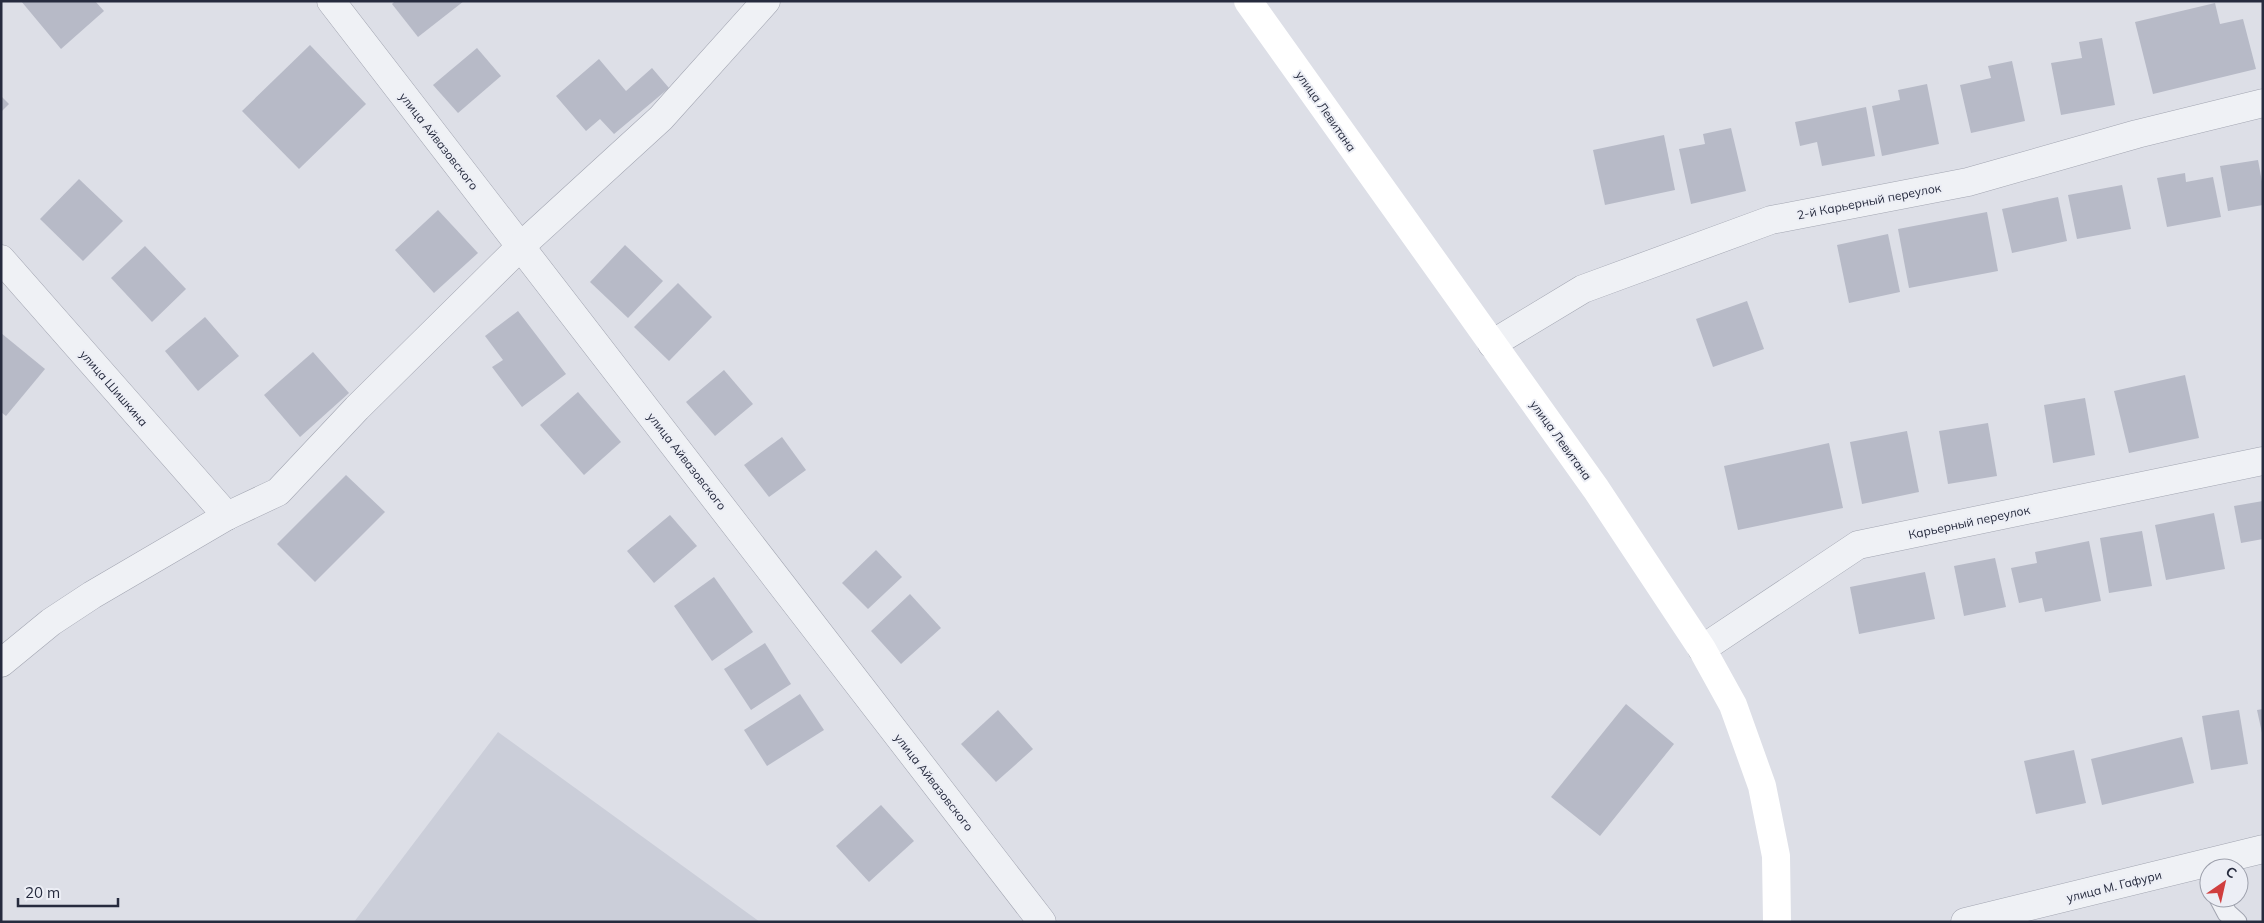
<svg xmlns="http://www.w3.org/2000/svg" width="2264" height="923" viewBox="0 0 2264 923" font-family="Mulish,sans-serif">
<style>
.built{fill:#cbced9}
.building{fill:#b7bac7}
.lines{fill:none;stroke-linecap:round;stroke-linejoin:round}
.lane-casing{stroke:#a2a5b1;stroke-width:21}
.street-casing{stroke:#a2a5b1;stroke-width:29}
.lane{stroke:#eff1f5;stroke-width:19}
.street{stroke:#eff1f5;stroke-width:28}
.secondary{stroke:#fff;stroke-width:28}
.labels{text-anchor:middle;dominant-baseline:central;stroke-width:4;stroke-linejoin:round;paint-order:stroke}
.street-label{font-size:12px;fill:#262b3e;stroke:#eceef5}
</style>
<rect width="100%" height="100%" fill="#dddfe7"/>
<path class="built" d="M498 732 760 922H354Z"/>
<g class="building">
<path d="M21 1H95L104 11 61 49Z"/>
<path d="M395 1H464L418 37 392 4Z"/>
<path d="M2215 3 2220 24 2243 19 2256 69 2153 94 2135 22Z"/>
<path d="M2102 38 2115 105 2061 115 2051 63 2082 58 2079 42Z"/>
<path d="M310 45 366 104 299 169 242 111Z"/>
<path d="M477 48 501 76 458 113 433 85Z"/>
<path d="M599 59 626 91 652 68 669 88 614 134 600 119 586 131 556 96Z"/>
<path d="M2012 61 2025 121 1971 133 1960 85 1991 78 1988 66Z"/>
<path d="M1927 84 1939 144 1882 156 1872 106 1900 100 1898 90Z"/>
<path d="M1 96 9 104 1 112Z"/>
<path d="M1866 107 1875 156 1822 166 1817 142 1800 146 1795 122Z"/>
<path d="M1731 128 1746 191 1691 204 1679 149 1705 144 1703 134Z"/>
<path d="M1664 135 1675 190 1605 205 1593 150Z"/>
<path d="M2258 160 2263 187V205L2228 211 2220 166Z"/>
<path d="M2185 173 2186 182 2213 177 2221 217 2167 227 2157 178Z"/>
<path d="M79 179 123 221 83 261 40 219Z"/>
<path d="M2122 185 2131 229 2077 239 2068 195Z"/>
<path d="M2058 197 2067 241 2012 253 2002 209Z"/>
<path d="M438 210 478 253 434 293 395 250Z"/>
<path d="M1987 212 1998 271 1909 288 1898 229Z"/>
<path d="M1888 234 1900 292 1849 303 1837 245Z"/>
<path d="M625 245 663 281 628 318 590 282Z"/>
<path d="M145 246 186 289 152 322 111 278Z"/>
<path d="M678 283 712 317 669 361 634 327Z"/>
<path d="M1747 301 1764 349 1713 367 1696 319Z"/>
<path d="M518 311 566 374 522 407 492 367 503 360 485 336Z"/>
<path d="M205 317 239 356 198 391 165 351Z"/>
<path d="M1 333 45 369 6 416 1 412Z"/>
<path d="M313 352 349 393 300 437 264 395Z"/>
<path d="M724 370 753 404 715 436 686 402Z"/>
<path d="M2185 375 2199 438 2129 453 2114 391Z"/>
<path d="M578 392 621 442 584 475 540 425Z"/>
<path d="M2085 398 2095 455 2053 463 2044 405Z"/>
<path d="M1988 423 1997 476 1948 484 1939 431Z"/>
<path d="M1907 431 1919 492 1862 504 1850 442Z"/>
<path d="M782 437 806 470 769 497 744 465Z"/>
<path d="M1829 443 1843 508 1738 530 1724 466Z"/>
<path d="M346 475 385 512 315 582 277 544Z"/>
<path d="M2263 501V539L2241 543 2234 506Z"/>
<path d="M2214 513 2225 569 2166 580 2155 525Z"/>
<path d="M670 515 697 546 654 583 627 551Z"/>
<path d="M2142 531 2152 586 2109 593 2100 538Z"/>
<path d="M2089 541 2101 601 2045 612 2042 598 2019 603 2011 568 2037 563 2035 552Z"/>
<path d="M876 550 902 577 868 609 842 583Z"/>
<path d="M1995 558 2006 607 1964 616 1954 566Z"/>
<path d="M1925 572 1935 619 1859 634 1850 587Z"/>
<path d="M714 577 753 632 712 661 674 606Z"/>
<path d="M910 594 941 628 901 664 871 631Z"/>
<path d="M765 643 791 684 751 710 724 669Z"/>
<path d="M800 694 824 730 767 766 744 730Z"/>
<path d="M1626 704 1674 744 1600 836 1551 797Z"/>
<path d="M2263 709V733H2262L2257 710Z"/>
<path d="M998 710 1033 749 996 782 961 744Z"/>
<path d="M2239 710 2248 764 2211 770 2202 716Z"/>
<path d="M2182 737 2194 783 2102 805 2091 759Z"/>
<path d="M2074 750 2086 803 2036 814 2024 761Z"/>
<path d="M881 805 914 841 869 882 836 846Z"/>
</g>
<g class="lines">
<g class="lane-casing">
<path id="lane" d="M2219 898 2227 913 2237 922"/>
</g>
<g class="street-casing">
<g id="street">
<path d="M331 1 1042 922"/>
<path d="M1 259 227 516"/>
<path d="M1492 344 1583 289 1771 220 1968 182 2137 134 2263 103"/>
<path d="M1702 649 1858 545 2263 461"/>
<path d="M1 663 51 622 92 595 227 516 278 492 357 408 521 246 661 118 766 1"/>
<path d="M1965 922 2263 849"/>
</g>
</g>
<use href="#lane" class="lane"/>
<use href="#street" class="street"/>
<path class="secondary" d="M1248 1 1596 489 1702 649 1733 705 1762 786 1776 856 1777 922"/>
</g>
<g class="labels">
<g class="street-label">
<text transform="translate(1326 111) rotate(55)">улица Левитана</text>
<text transform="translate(439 141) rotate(52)">улица Айвазовского</text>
<text transform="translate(1869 201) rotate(-11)">2-й Карьерный переулок</text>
<text transform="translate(114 388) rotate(49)">улица Шишкина</text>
<text transform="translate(1561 440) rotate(54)">улица Левитана</text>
<text transform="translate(687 461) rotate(52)">улица Айвазовского</text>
<text transform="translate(1969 522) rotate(-12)">Карьерный переулок</text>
<text transform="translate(934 782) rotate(52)">улица Айвазовского</text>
<text transform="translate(2114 886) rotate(-14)">улица М. Гафури</text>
</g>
</g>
<rect width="2264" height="923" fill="none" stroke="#262b3e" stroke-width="5"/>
<g transform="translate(2224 883) rotate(34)"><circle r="24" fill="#eceef5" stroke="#9da0ac"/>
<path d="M0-4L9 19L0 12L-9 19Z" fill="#d03e3e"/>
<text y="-8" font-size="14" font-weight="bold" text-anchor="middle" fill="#262b3e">С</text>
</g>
<path d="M18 898v8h100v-8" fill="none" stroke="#262b3e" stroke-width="2.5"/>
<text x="25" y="898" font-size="15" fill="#262b3e" stroke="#eceef5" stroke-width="4" paint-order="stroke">20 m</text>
</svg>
